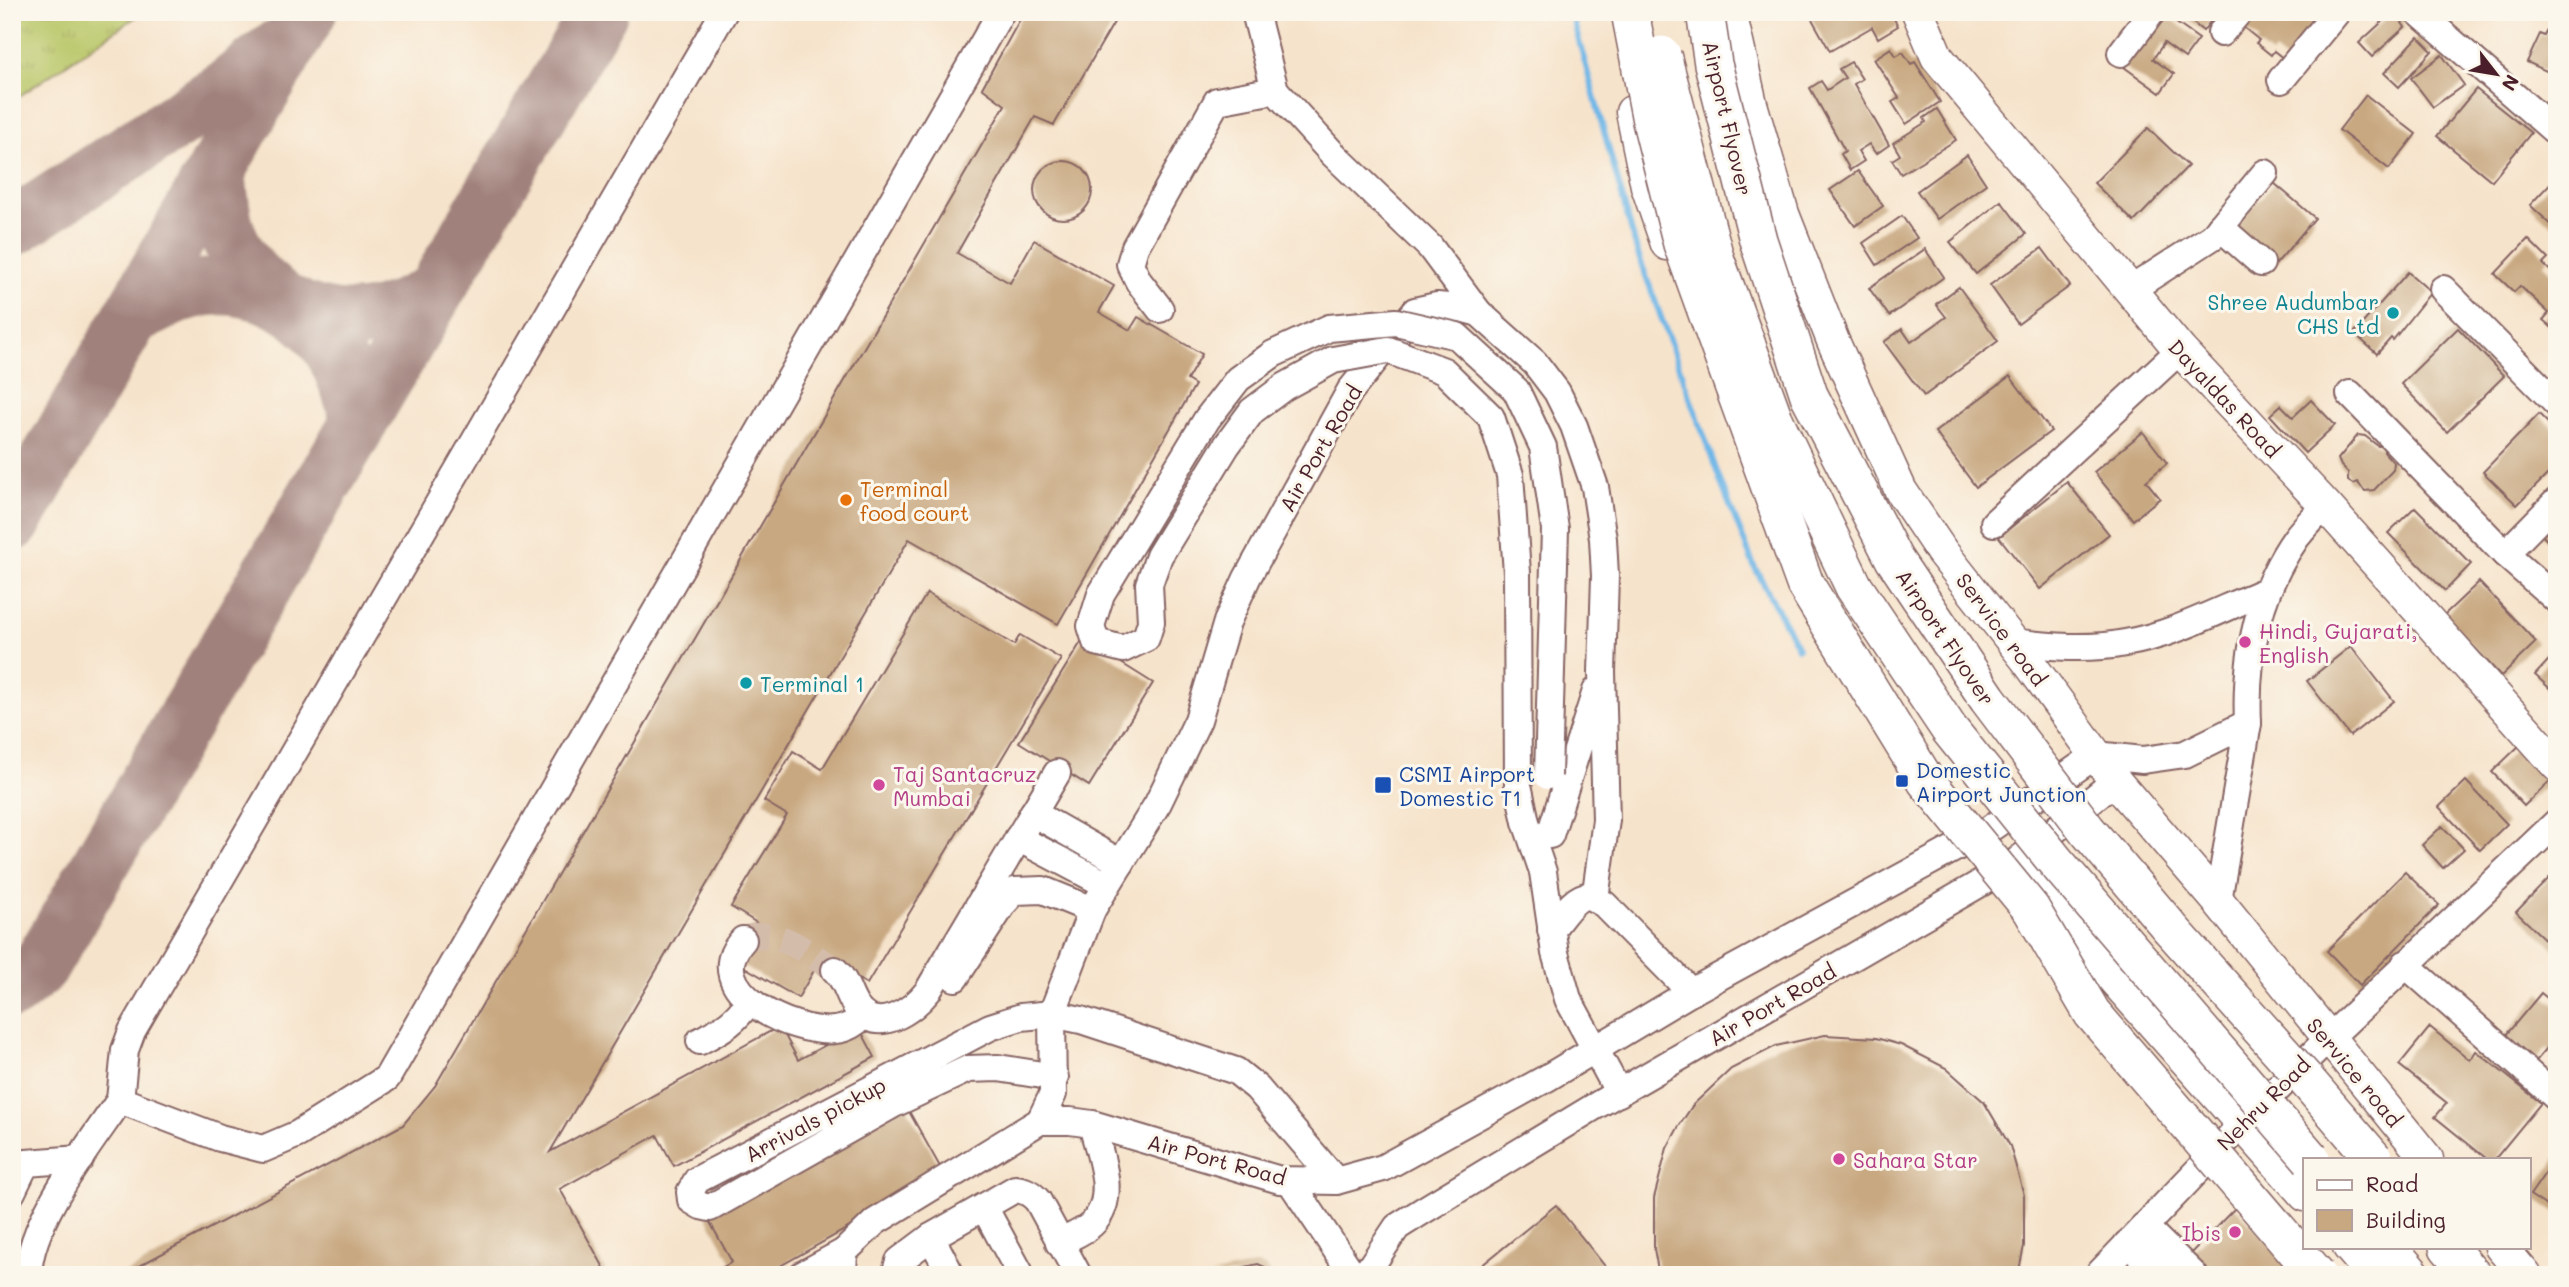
<svg xmlns="http://www.w3.org/2000/svg" width="2569" height="1287" viewBox="0 0 2569 1287" font-family="Mali,sans-serif">
<style>
.grass{fill:url(#grass-tufts);stroke:#82734a;stroke-width:2}
.lines{fill:none;stroke-linecap:round;stroke-linejoin:round}
.stream{stroke:#70b7e7;stroke-width:6}
.taxiway{stroke:#a0817b;stroke-width:58}
.building{fill:#c8a881}
.minor-tunnel{stroke:#d4bcab;stroke-width:26;stroke-dasharray:26 13;stroke-linecap:butt}
.minor-casing{stroke:#866463;stroke-width:30}
.major-casing{stroke:#866463;stroke-width:35}
.highway-casing{stroke:#866463;stroke-width:40}
.minor{stroke:#fff;stroke-width:26}
.major{stroke:#fff;stroke-width:32}
.highway{stroke:#fff;stroke-width:37}
.minor-bridge-casing{stroke:#866463;stroke-width:30;stroke-linecap:butt}
.highway-bridge-casing{stroke:#866463;stroke-width:40;stroke-linecap:butt}
.minor-bridge{stroke:#fff;stroke-width:26}
.highway-bridge{stroke:#fff;stroke-width:37}
.culture-dot{fill:#0f9aa8;stroke:#fbf7ec;stroke-width:2.5}
.food-dot{fill:#e8710a;stroke:#fbf7ec;stroke-width:2.5}
.hotel-dot{fill:#d1479c;stroke:#fbf7ec;stroke-width:2.5}
.transit-dot{fill:#1a4fb4;stroke:#fbf7ec;stroke-width:2.5}
.labels{text-anchor:middle;dominant-baseline:central;stroke-width:6;stroke-linejoin:round;paint-order:stroke}
.street-label{font-size:21px;fill:#4a1f2b;stroke:#fbf7ec}
.culture-label{font-size:21px;fill:#0d838f;stroke:#fbf7ec;text-anchor:end}
.food-label{font-size:21px;fill:#c56008;stroke:#fbf7ec;text-anchor:start}
.hotel-label{font-size:21px;fill:#b23c85;stroke:#fbf7ec;text-anchor:start}
.transit-label{font-size:21px;fill:#164399;stroke:#fbf7ec;text-anchor:start}
</style>
<defs>
<pattern id="grass-tufts" width="24" height="20" patternUnits="userSpaceOnUse" patternTransform="scale(1.75)"><rect width="24" height="20" fill="#bac769"/><path d="M3 7l-1-3M5 7V3M7 7l1-3M15 17l-1-3M17 17v-4M19 17l1-3" fill="none" stroke="#a1aa5b"/></pattern>
</defs>
<rect width="100%" height="100%" fill="#fbf7ec"/>
<filter id="ink" filterUnits="userSpaceOnUse"><feTurbulence type="fractalNoise" baseFrequency=".0143" numOctaves="2"/><feDisplacementMap in="SourceGraphic" scale="14" xChannelSelector="R" yChannelSelector="G"/><feConvolveMatrix kernelMatrix="1 2 1 2 8 2 1 2 1" color-interpolation-filters="sRGB"/></filter>
<filter id="wash" filterUnits="userSpaceOnUse"><feTurbulence type="fractalNoise" baseFrequency=".00686" numOctaves="4" result="noise"/><feDisplacementMap in="SourceGraphic" scale="28" xChannelSelector="R" yChannelSelector="G"/><feGaussianBlur stdDeviation="1.57" result="paint"/><feColorMatrix in="noise" values="0 0 0 0 0 0 0 0 0 0 0 0 0 0 0 0 0 1.4 0 .05"/><feComposite in="paint" operator="in"/></filter>
<g filter="url(#wash)">
<rect width="100%" height="100%" fill="#f6e3cb"/>
<path class="grass" d="M12 12H143L12 101Z"/>
<g class="lines">
<path class="stream" d="M1571 12 1637 251 1721 483 1754 566 1798 648"/>
<g class="taxiway">
<path d="M217 170C219 190 220 213 227 233 251 294 312 329 376 317 397 313 417 301 435 292"/>
<path d="M12 228 228 87 276 49"/>
<path d="M131 318C150 308 169 297 189 291 242 275 301 302 330 346 344 368 352 396 360 421"/>
<path d="M12 523 308 12"/>
<path d="M12 990 40 967 599 12"/>
</g>
</g>
<g id="blocks">
<g class="building">
<path d="M1024 12H1120L1054 125 1035 117 957 253 1010 283 1034 240 1114 286 1099 312 1130 330 1138 317 1202 354 1187 380 1195 385 1058 624 909 539 550 1152 780 1026 798 1060 859 1027 875 1057 674 1166 657 1135 560 1189 608 1275H122L403 1125 435 1086 1005 105 982 88Z"/>
<path d="M1808 12H1890L1898 26 1878 38 1872 27 1830 51Z"/>
<path d="M2180 12H2214L2216 14 2203 31Z"/>
<path d="M2245 12H2331L2289 63 2274 51 2271 55 2256 43 2259 40 2237 22Z"/>
<path d="M2393 12 2395 16 2399 13 2403 15 2405 19 2402 23 2405 27 2372 57 2359 43Z"/>
<path d="M2162 13 2199 39 2185 58 2164 43 2153 59 2174 74 2160 93 2124 67Z"/>
<path d="M2554 17 2557 18V76L2527 62 2540 34 2544 36Z"/>
<path d="M2418 37 2432 51 2399 87 2384 73Z"/>
<path d="M1891 48 1896 56 1903 52 1911 64 1915 62 1940 102 1906 124 1892 102 1899 98 1874 59Z"/>
<path d="M2442 55 2464 85 2433 107 2411 78Z"/>
<path d="M1851 62 1862 79 1854 84 1889 145 1876 154 1869 144 1858 151 1864 161 1850 170 1841 154 1845 151 1810 88 1821 81 1827 90 1845 78 1839 69Z"/>
<path d="M2476 89 2531 133 2492 181 2437 136Z"/>
<path d="M2366 95 2416 134 2389 169 2339 130Z"/>
<path d="M1937 109 1956 140 1901 174 1892 160 1900 155 1893 143 1926 122 1924 118Z"/>
<path d="M2148 128 2188 166 2134 222 2094 183Z"/>
<path d="M1967 155 1986 184 1937 219 1917 191Z"/>
<circle cx="1063" cy="190" r="29"/>
<path d="M1858 171 1883 206 1855 226 1830 190Z"/>
<path d="M2557 176V230L2530 205Z"/>
<path d="M2274 183 2315 218 2276 264 2235 228Z"/>
<path d="M2001 201 2026 234 1976 274 1950 242Z"/>
<path d="M1902 216 1917 238 1877 265 1863 243Z"/>
<path d="M2528 239 2548 259 2543 264 2557 277V332L2543 320 2549 313 2520 286 2514 292 2495 274Z"/>
<path d="M2042 248 2070 286 2018 324 1990 285Z"/>
<path d="M1925 249 1944 277 1889 316 1869 288Z"/>
<path d="M2408 272 2431 292 2393 340 2391 338 2377 354 2354 333Z"/>
<path d="M1959 287 1998 341 1924 396 1884 342 1902 329 1911 342 1946 317 1936 304Z"/>
<path d="M2458 328 2504 376 2447 432 2401 384Z"/>
<path d="M2010 376 2051 431 1976 487 1935 432Z"/>
<path d="M2311 400 2335 425 2305 453 2270 415 2281 405 2293 417Z"/>
<path d="M2539 414 2557 432V465L2517 505 2483 472Z"/>
<path d="M2143 432 2167 463 2146 481 2160 498 2133 520 2094 472Z"/>
<path d="M2358 435 2365 436 2378 446H2384V452L2394 463 2393 470 2374 490 2365 491 2357 482 2353 484 2348 481V473L2341 466 2338 459Z"/>
<path d="M2067 482 2109 534 2040 589 1999 537Z"/>
<path d="M2415 507 2471 564 2445 591 2388 533Z"/>
<path d="M2557 513V551L2538 531Z"/>
<path d="M2479 582 2536 642 2501 676 2444 615Z"/>
<path d="M927 593 1014 645 1020 635 1061 659 867 984 822 957 798 998 734 961 757 923 731 907 787 815 764 801 793 751 822 769Z"/>
<path d="M1083 639 1153 683 1089 786 1019 742Z"/>
<path d="M2351 646 2394 701 2350 736 2307 681Z"/>
<path d="M2557 651V695L2535 675Z"/>
<path d="M2523 742 2555 776 2524 806 2492 772Z"/>
<path d="M2466 781 2507 824 2480 850 2439 807Z"/>
<path d="M2442 826 2464 849 2443 868 2422 845Z"/>
<path d="M2557 870V951L2516 912Z"/>
<path d="M2405 872 2439 905 2360 985 2327 951Z"/>
<path d="M2541 993 2557 1006V1052L2555 1055 2547 1048 2536 1061 2505 1036Z"/>
<path d="M2430 1027 2470 1060 2476 1051 2541 1103 2495 1159H2487L2435 1117 2447 1103 2399 1065Z"/>
<path d="M1825 1035 1876 1038 1901 1045 1946 1068 1984 1102 2010 1146 2024 1195V1246L2018 1275H1659L1654 1249V1198L1667 1148 1679 1126 1693 1105 1731 1069 1776 1046Z"/>
<path d="M906 1106 944 1174 764 1275H709L732 1262 707 1217Z"/>
<path d="M2557 1156V1213L2530 1195Z"/>
<path d="M1556 1205 1612 1275H1470Z"/>
<path d="M2235 1208 2302 1275H2209L2189 1255Z"/>
<path d="M1258 1264 1265 1267 1271 1275H1210Z"/>
</g>
</g>
</g>
<g filter="url(#ink)">
<use href="#blocks" fill-opacity="0" stroke="#866463" stroke-width="2"/>
<g class="lines">
<path class="minor-tunnel" d="M743 940C775 924 808 954 835 970"/>
<g class="minor-casing">
<g id="minor">
<path d="M1255 12 1275 90 1332 153 1430 247 1479 313"/>
<path d="M2418 12 2557 133"/>
<path d="M2221 33 2239 12"/>
<path d="M2121 53 2152 12"/>
<path d="M2281 80 2337 12"/>
<path d="M2220 227 2261 263"/>
<path d="M2443 289 2557 404"/>
<path d="M2130 290 2212 237 2265 173"/>
<path d="M1160 309 1139 282 1130 264 1135 247 1217 101 1275 90"/>
<path d="M2350 394 2505 554 2557 600"/>
<path d="M1994 523 2180 350"/>
<path d="M2505 554 2557 501"/>
<path d="M2013 642C2050 647 2088 650 2125 643 2174 635 2220 609 2266 591"/>
<path d="M1518 785 1526 822 1543 872 1555 953 1568 999 1619 1093"/>
<path d="M1033 813 1121 863"/>
<path d="M1550 835 1596 691"/>
<path d="M1018 838 1107 885"/>
<path d="M2218 901 2248 723C2245 657 2258 592 2296 538 2305 526 2316 516 2325 505"/>
<path d="M1551 930C1559 921 1574 895 1589 896 1594 897 1599 902 1604 904L1691 992"/>
<path d="M743 940C697 989 793 1035 835 1030 847 1029 855 1023 864 1016"/>
<path d="M2405 964 2557 1098"/>
<path d="M835 970C847 981 848 996 857 1008 877 1036 913 1010 928 991L1057 773"/>
<path d="M955 978 1004 903 1015 891 1043 890 1092 910"/>
<path d="M700 1041C722 1029 735 1023 749 1001"/>
<path d="M1055 1077 998 1068 968 1069 894 1104 710 1208 701 1206 691 1200 690 1192 697 1180 990 1027 1021 1017 1052 1014 1081 1020 1236 1071 1257 1088 1336 1181"/>
<path d="M120 1100 125 1050 132 1031 724 12"/>
<path d="M1040 1121 1053 1094 1052 1014 1092 910 1158 803 1198 720 1227 622 1247 578 1350 391 1415 311 1437 306 1460 308 1479 313 1535 363 1557 392 1574 426 1595 487 1603 539 1605 576 1602 672 1606 820 1595 899"/>
<path d="M1290 1181 1353 1275"/>
<path d="M12 1192 26 1163 80 1159"/>
<path d="M984 1207 1021 1275"/>
<path d="M2144 1226 2194 1275"/>
<path d="M931 1237 951 1275"/>
<path d="M1059 1243C1070 1237 1084 1232 1092 1224 1119 1198 1099 1154 1092 1124"/>
<path d="M2127 1244C2140 1256 2152 1262 2165 1275"/>
<path d="M28 1275C30 1219 89 1146 120 1100L220 1138 263 1149 298 1134 387 1078 1001 12"/>
<path d="M802 1275 844 1252"/>
<path d="M843 1275 844 1252 875 1222 1040 1121H1070L1092 1124 1280 1180 1336 1181 1383 1168 1547 1078 1691 992 1988 830 2096 755 2143 760 2185 754 2248 723"/>
<path d="M895 1275 899 1261 931 1237 1015 1189C1025 1190 1031 1193 1038 1201L1078 1275"/>
<path d="M1365 1275 1397 1227 1424 1210 1592 1108 2012 865 2115 781"/>
<path d="M2098 1275 2243 1123 2328 1039 2557 822"/>
</g>
</g>
<g class="major-casing">
<g id="major">
<path d="M1730 12 1751 104 1783 214 1833 341 1901 491 1942 552 2027 660 2115 781 2218 901 2427 1159"/>
<path d="M1918 12 1937 57 2180 350 2325 505 2557 765"/>
<path d="M1632 112 1647 186 1667 244"/>
<path d="M2025 879 2305 1195"/>
<path d="M2349 1247 2373 1275"/>
<path d="M2501 1247 2525 1275"/>
</g>
</g>
<g class="highway-casing">
<g id="highway">
<path d="M2388 1247 2412 1275"/>
<path d="M2448 1247 2472 1275"/>
</g>
</g>
<use href="#minor" class="minor"/>
<use href="#major" class="major"/>
<use href="#highway" class="highway"/>
<g class="minor-bridge-casing">
<path id="minor-bridge" d="M1518 785 1517 573 1510 475 1491 417 1444 371 1388 350 1333 360 1284 387 1252 411 1227 445 1159 556 1149 584 1151 622 1146 638 1123 649 1096 642 1091 626 1101 594 1207 419 1238 379 1273 354 1329 328 1396 322 1457 336 1516 390 1543 447 1555 529 1548 776"/>
</g>
<g class="highway-bridge-casing">
<g id="highway-bridge">
<path d="M1630 12 1651 121 1682 244 1805 584 1926 781 2031 909 2092 1013 2317 1275"/>
<path d="M1705 12 1713 64 1758 240 1809 395 1894 559 1988 699 2087 830 2171 929 2308 1082 2374 1159"/>
<path d="M1662 55 1715 258 1774 419 1854 587 1949 729 2056 862 2311 1159"/>
</g>
</g>
<use href="#minor-bridge" class="minor-bridge"/>
<use href="#highway-bridge" class="highway-bridge"/>
</g>
</g>
<g class="culture-dot">
<circle cx="2393" cy="313" r="7"/>
<circle cx="746" cy="683" r="7"/>
</g>
<circle class="food-dot" cx="846" cy="500" r="7"/>
<g class="hotel-dot">
<circle cx="2245" cy="642" r="7"/>
<circle cx="879" cy="785" r="7"/>
<circle cx="1839" cy="1159" r="7"/>
<circle cx="2235" cy="1232" r="7"/>
</g>
<g class="transit-dot">
<rect x="1895" y="774" width="14" height="14" rx="3.5"/>
<rect x="1374" y="776" width="18" height="18" rx="3.5"/>
</g>
<g class="labels">
<g class="street-label">
<text transform="translate(1728 118) rotate(77)">Airport Flyover</text>
<text transform="translate(2225 398) rotate(47)">Dayaldas Road</text>
<text transform="translate(1320 448) rotate(-60)">Air Port Road</text>
<text transform="translate(2002 629) rotate(53)">Service road</text>
<text transform="translate(1946 637) rotate(56)">Airport Flyover</text>
<text transform="translate(1772 1004) rotate(-30)">Air Port Road</text>
<text transform="translate(2355 1072) rotate(50)">Service road</text>
<text transform="translate(2263 1103) rotate(-45)">Nehru Road</text>
<text transform="translate(815 1119) rotate(-28)">Arrivals pickup</text>
<text transform="translate(1217 1159) rotate(15)">Air Port Road</text>
</g>
<g class="culture-label">
<text x="2379" y="301">Shree Audumbar<tspan x="2379" dy="24">CHS Ltd</tspan></text>
<text x="760" y="683" text-anchor="start">Terminal 1</text>
</g>
<g class="food-label">
<text x="860" y="488">Terminal<tspan x="860" dy="24">food court</tspan></text>
</g>
<g class="hotel-label">
<text x="2259" y="630">Hindi, Gujarati,<tspan x="2259" dy="24">English</tspan></text>
<text x="893" y="773">Taj Santacruz<tspan x="893" dy="24">Mumbai</tspan></text>
<text x="1853" y="1159">Sahara Star</text>
<text x="2221" y="1232" text-anchor="end">Ibis</text>
</g>
<g class="transit-label">
<text x="1916" y="769">Domestic<tspan x="1916" dy="24">Airport Junction</tspan></text>
<text x="1399" y="773">CSMI Airport<tspan x="1399" dy="24">Domestic T1</tspan></text>
</g>
</g>
<rect width="2569" height="1287" fill="none" stroke="#fbf7ec" stroke-width="42"/>
<rect x="2303" y="1158" width="228" height="91" fill="#fbf7ec" stroke="#b4a19f" stroke-width="2"/>
<rect x="2317" y="1180" width="35" height="10" fill="#ffffff" stroke="#b4a19f" stroke-width="2"/>
<text x="2366" y="1192" font-size="21" fill="#4a1f2b">Road</text>
<rect x="2317" y="1210" width="35" height="21" fill="#c8a881" stroke="#b4a19f" stroke-width="2"/>
<text x="2366" y="1228" font-size="21" fill="#4a1f2b">Building</text>
<g transform="translate(2496 74) rotate(121)" stroke="#fbf7ec" stroke-width="5" paint-order="stroke">
<path d="M0-5L12 26L0 18L-12 26Z" fill="#4a1f2b"/>
<text y="-10" font-size="19" font-weight="bold" text-anchor="middle" fill="#4a1f2b">N</text>
</g>
</svg>
